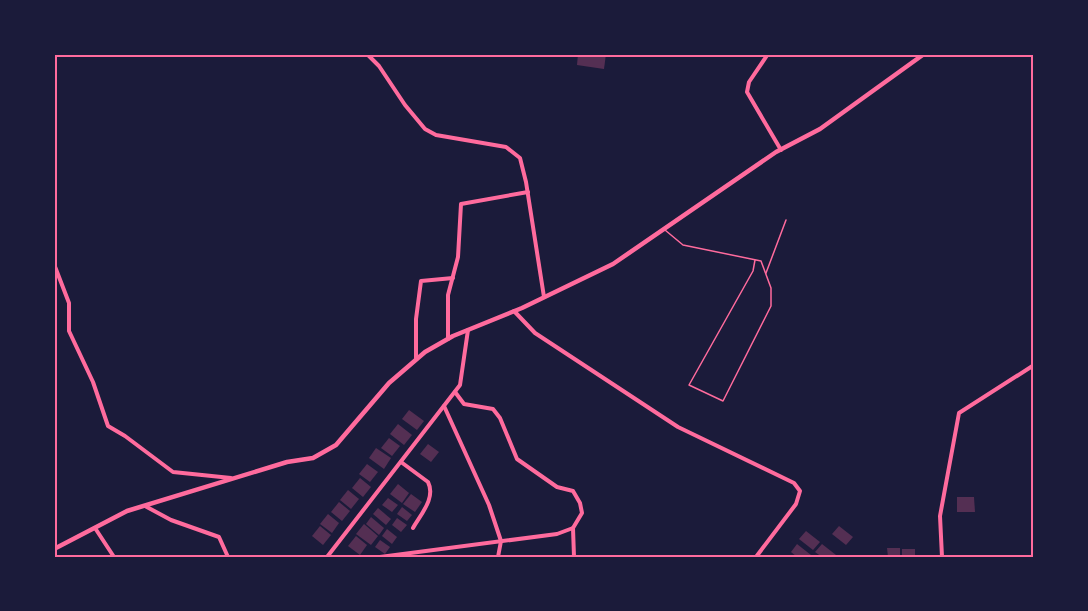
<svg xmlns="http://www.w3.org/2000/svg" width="1088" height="611" viewBox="0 0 1088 611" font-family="'IBM Plex Sans',sans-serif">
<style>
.building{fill:#542f53}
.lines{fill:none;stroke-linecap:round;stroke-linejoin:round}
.service{stroke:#ff6b9d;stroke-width:1.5}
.minor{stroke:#ff6b9d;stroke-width:4}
.tertiary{stroke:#ff6b9d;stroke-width:4.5}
.neatline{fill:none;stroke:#ff6b9d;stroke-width:2}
</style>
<rect width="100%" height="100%" fill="#1b1b3a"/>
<g class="building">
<path d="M578 54H606L604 69 577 65Z"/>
<path d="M409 410 424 421 417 430 402 419Z"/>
<path d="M398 424 412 435 404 445 390 434Z"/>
<path d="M389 438 400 446 392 456 381 448Z"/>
<path d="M428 444 439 452 431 462 420 454Z"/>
<path d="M376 448 391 458 384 469 369 458Z"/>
<path d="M367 464 378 472 370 482 359 474Z"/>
<path d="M360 478 371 487 363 497 352 488Z"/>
<path d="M398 484 409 493 402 503 390 494Z"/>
<path d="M348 490 359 499 351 509 340 500Z"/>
<path d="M411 494 422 502 415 512 403 504Z"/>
<path d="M957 497H974L975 512H957Z"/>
<path d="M388 498 398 505 392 512 382 505Z"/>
<path d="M339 502 350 511 342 521 331 512Z"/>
<path d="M402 507 412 515 407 521 397 514Z"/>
<path d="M378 508 391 519 386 525 373 514Z"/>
<path d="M328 514 339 523 332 533 320 524Z"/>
<path d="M371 517 384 528 379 535 366 524Z"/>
<path d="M397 518 407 525 401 532 392 525Z"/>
<path d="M364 524 378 536 371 545 356 534Z"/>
<path d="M320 526 331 535 323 545 312 536Z"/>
<path d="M839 526 853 537 846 545 832 534Z"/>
<path d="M387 529 397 537 392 544 382 536Z"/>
<path d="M806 531 820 542 813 550 799 539Z"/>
<path d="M356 536 367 545 360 555 348 546Z"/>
<path d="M380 540 390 547 385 554 375 547Z"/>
<path d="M797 544 811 555 809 557H797L791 552Z"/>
<path d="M822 544 836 555 834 557H822L815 552Z"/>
<path d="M887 548H900V557H888Z"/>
<rect x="902" y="549" width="13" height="8"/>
</g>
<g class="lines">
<g class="service">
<path d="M665 230 683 245 761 261 771 288V306L723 401 689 385 753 271 755 260"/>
<path d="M766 273 786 220"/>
</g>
<g class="minor">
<path d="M367 54 379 66 405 105 425 129 436 135 506 147 520 158 526 182 544 297"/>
<path d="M768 54 749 82 747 92 781 150"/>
<path d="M54 264 69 303V331L93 382 108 426 125 436 173 472 231 478"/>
<path d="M514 311 535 333 678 427 794 483 800 491 796 504 756 557"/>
<path d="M448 339V295L458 257 461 204 528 192"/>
<path d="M416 359V319L421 281 453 278"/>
<path d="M455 392 464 404 493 409 500 418 517 459 557 487 573 491 580 503 582 513 573 528 574 557"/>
<path d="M444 406 489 505 501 541 498 557"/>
<path d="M401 462 428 482C436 498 421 514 413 528"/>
<path d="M145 506 171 520 219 537 228 557"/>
<path d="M95 528 114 557"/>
<path d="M327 557 460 385 468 330"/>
<path d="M380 557 557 534 573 528"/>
<path d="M942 557 940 516 959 413 1034 365"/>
</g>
<path class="tertiary" d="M54 549 127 511 287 462 313 458 336 445 389 383 425 352 453 336 522 308 613 264 776 152 820 129 924 54"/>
</g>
<rect width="1088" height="611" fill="none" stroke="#1b1b3a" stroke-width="111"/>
<rect x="56" y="56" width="976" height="500" class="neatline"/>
</svg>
